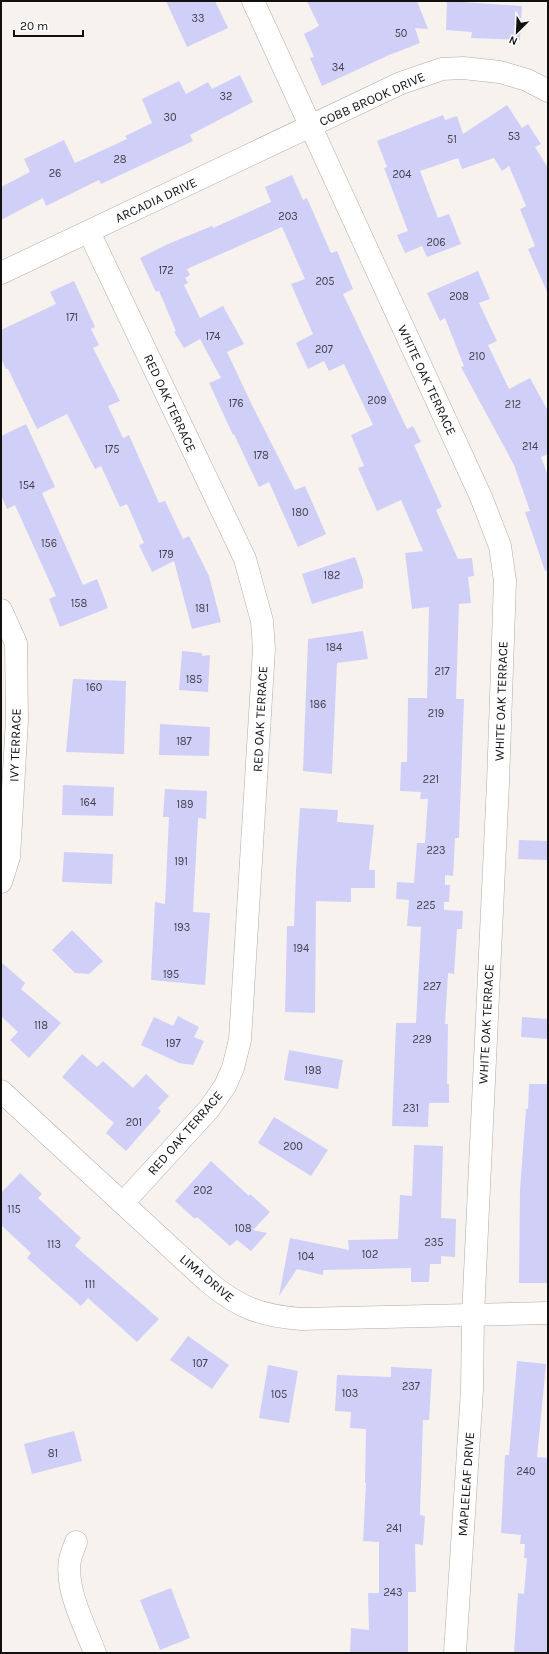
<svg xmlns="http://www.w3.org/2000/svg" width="549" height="1654" viewBox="0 0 549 1654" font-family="Karla,sans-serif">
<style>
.building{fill:#d0cff8}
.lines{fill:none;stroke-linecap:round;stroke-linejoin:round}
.minor-casing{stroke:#b0aca8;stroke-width:23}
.minor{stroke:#fff;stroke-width:22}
.labels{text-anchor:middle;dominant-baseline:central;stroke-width:3.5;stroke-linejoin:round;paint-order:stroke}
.number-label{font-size:11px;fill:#42404a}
.street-label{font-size:13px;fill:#131110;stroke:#fff}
</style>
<rect width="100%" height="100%" fill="#f7f2ee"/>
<g class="building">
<path d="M166 1H215L228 28 187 47Z"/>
<path d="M307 1H417L428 29 415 28 420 43 389 55 322 86 310 58 314 57 304 34 319 26Z"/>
<path d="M447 1 522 6 520 40 471 38 472 32 446 30Z"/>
<path d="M240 75 253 102 190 135 193 141 101 184 99 180 46 206 43 198 1 220V187L30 172 24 159 64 140 75 163 127 139 125 136 152 123 142 99 179 81 186 94 208 82 212 89Z"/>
<path d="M507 105 522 128 528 124 541 144 535 147 548 168V294L528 249 535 246 520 209 526 206 509 166 502 171 494 158 462 169 458 158 420 171 438 218 449 214 461 244 427 257 422 246 405 253 397 235 408 231 384 168 387 167 377 141 443 115 445 120 457 116 463 134Z"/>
<path d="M292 175 303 200 307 198 331 253 337 251 353 289 343 294 407 429 413 426 421 442 414 445 442 507 436 510 458 559 472 558 474 576 468 577 471 603 459 604 456 699H464L459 838H455L453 876 445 875V885H450L449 902H444V910L463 911 462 929H457L454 974 448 973 445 1024H448L447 1084H449V1103H429L428 1127 392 1126 396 1023H416L421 927 407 926 409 900 396 899 397 882 414 883 417 843H425L428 799H420L421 792 400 791 401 762H407L408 698H427L429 607 412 609 405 553 423 551 401 500 377 511 358 468 364 466 351 435 373 425 344 364 329 371 324 361 308 369 296 343 313 334 291 284 305 279 282 227 187 269 190 275 185 278 188 283 184 285 200 318 223 306 244 344 227 352 252 405 295 490 305 486 326 534 298 547 269 482 259 487 234 434 233 435 209 383 221 378 200 339 184 348 174 332 176 331 159 291 156 292 140 258 168 244 212 226 213 228 271 202 265 187Z"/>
<path d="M478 271 490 299 479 303 497 341 488 345 509 389 530 378 548 411V454L541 457 548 476V570L545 571 525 512 530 511 514 465 461 367 464 366 445 318 440 321 427 293Z"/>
<path d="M74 281 95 327 91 329 99 345 93 348 120 401 108 406 123 438 129 435 159 503 165 501 183 539 189 536 209 576 221 622 192 629 174 561 152 572 139 545 144 543 127 504 120 507 101 466 95 469 67 414 37 429 8 369H6L1 358V330L56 304 50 292Z"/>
<path d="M26 424 55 487 42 493 83 585 97 579 108 608 60 627 49 599 56 596 15 505 7 509 1 495V436Z"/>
<path d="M355 557 363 580V588L312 604 302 574Z"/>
<path d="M363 631 368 659 337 663 332 774 303 771 308 639Z"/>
<path d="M182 651 202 653V656L210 655 208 692 179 690Z"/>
<path d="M73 679 126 681 124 754 66 752Z"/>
<path d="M160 724 210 727 209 756 159 755Z"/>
<path d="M63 785 114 787 113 816 62 815Z"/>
<path d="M165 789 207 791 206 819 198 818 193 912 210 913 205 985 151 980 155 902 165 904 169 817H163Z"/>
<path d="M300 808 338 810 337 822 374 825 369 870H375V888H351V902L316 901 315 1013 285 1012 287 926H294L296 870Z"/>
<path d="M519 840 548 841V860L518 859Z"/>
<path d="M64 852 113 854 112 884 62 882Z"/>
<path d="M72 930 103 961 89 974 75 973 52 950Z"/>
<path d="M1 962 25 983 21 989 61 1023 29 1058 10 1040 18 1032 1 1016Z"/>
<path d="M178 1016 199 1027 194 1037 204 1041 193 1065 179 1063 141 1045 154 1017 173 1026Z"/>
<path d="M522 1017 548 1019V1039L521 1037Z"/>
<path d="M289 1050 343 1060 338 1089 284 1080Z"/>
<path d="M82 1054 97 1067 103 1061 133 1088 146 1074 169 1096 158 1108 161 1111 126 1151 106 1133 114 1123 62 1077Z"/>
<path d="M529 1084H548V1283H519L520 1190 526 1109H528Z"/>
<path d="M274 1117 328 1150 311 1176 258 1143Z"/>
<path d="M414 1145 443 1146 441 1218 456 1219 455 1257 441 1256V1264H430L429 1282H411V1268L323 1270V1275L297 1269 279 1296 290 1238 349 1250 348 1240 398 1239 400 1195 412 1196Z"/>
<path d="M211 1161 249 1196 250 1194 270 1212 253 1230 267 1233 251 1251 237 1240 230 1246 197 1217 195 1219 175 1201Z"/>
<path d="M20 1173 42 1194 38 1198 81 1238 75 1246 159 1319 137 1342 88 1298 81 1306 27 1258 31 1253 1 1225V1193Z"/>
<path d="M188 1336 229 1365 212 1389 170 1360Z"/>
<path d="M517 1361 546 1364 537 1457 548 1458V1653H514L518 1593 524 1594 527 1558H524L525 1544H520L521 1535 501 1533 505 1455H509Z"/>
<path d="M268 1365 298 1371 289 1423 259 1418Z"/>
<path d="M391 1367 432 1369 429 1420H423L420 1515 425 1516 423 1545 415 1544 416 1592H408V1653H350L351 1628 369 1630 368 1593H379V1542L363 1541 366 1483H365L366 1429 350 1428 351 1412 335 1411 337 1375 391 1377Z"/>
<path d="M74 1431 82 1461 32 1474 24 1444Z"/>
<path d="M171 1588 190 1638 160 1650 140 1600Z"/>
</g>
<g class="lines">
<g class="minor-casing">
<g id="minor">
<path d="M253 1 481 497 500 546 505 581 498 783 473 1315 472 1390 455 1653"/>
<path d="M89 232 245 559 262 621 264 649 240 1040 233 1068 225 1086 209 1109 123 1203"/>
<path d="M1 273 401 83 442 69 463 68 500 72 527 80 548 91"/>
<path d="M1 610 16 643 17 720 9 857 1 882"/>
<path d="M1 1091 207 1281C239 1308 261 1316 302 1319L548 1313"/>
<path d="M76 1542C74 1548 71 1554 70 1560 65 1590 85 1626 95 1653"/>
</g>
</g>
<use href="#minor" class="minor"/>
</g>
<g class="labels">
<g class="number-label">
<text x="198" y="18">33</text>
<text x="401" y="33">50</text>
<text x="338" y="67">34</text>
<text x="226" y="96">32</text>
<text x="170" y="117">30</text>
<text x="514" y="136">53</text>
<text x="452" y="139">51</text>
<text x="120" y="159">28</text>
<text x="55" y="173">26</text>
<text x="402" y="174">204</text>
<text x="288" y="216">203</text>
<text x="436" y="242">206</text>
<text x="166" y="270">172</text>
<text x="325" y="281">205</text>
<text x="459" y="296">208</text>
<text x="72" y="317">171</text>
<text x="213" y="336">174</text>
<text x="324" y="349">207</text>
<text x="477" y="356">210</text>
<text x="377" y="400">209</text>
<text x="236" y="403">176</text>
<text x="513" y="404">212</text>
<text x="530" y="446">214</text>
<text x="112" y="449">175</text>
<text x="261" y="455">178</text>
<text x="27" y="485">154</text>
<text x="300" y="512">180</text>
<text x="49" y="543">156</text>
<text x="166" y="554">179</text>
<text x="332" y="575">182</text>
<text x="79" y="603">158</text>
<text x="202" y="608">181</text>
<text x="334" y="647">184</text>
<text x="442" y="671">217</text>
<text x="194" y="679">185</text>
<text x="94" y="687">160</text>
<text x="318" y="704">186</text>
<text x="436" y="713">219</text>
<text x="184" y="741">187</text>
<text x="431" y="779">221</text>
<text x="88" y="802">164</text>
<text x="185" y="804">189</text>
<text x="436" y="850">223</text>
<text x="181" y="861">191</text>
<text x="426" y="905">225</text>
<text x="182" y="927">193</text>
<text x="301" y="948">194</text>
<text x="171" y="974">195</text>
<text x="432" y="986">227</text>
<text x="41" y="1025">118</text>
<text x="422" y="1039">229</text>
<text x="173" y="1043">197</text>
<text x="313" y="1070">198</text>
<text x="411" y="1108">231</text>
<text x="134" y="1122">201</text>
<text x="293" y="1146">200</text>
<text x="203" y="1190">202</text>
<text x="14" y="1209">115</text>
<text x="243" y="1228">108</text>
<text x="434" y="1242">235</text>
<text x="54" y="1244">113</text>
<text x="370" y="1254">102</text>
<text x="306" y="1256">104</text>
<text x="90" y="1284">111</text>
<text x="200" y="1363">107</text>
<text x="411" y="1386">237</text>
<text x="350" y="1393">103</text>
<text x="279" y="1394">105</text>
<text x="53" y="1453">81</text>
<text x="526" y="1471">240</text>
<text x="394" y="1528">241</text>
<text x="393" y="1592">243</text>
</g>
<g class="street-label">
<text transform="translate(372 99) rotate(-24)">COBB BROOK DRIVE</text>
<text transform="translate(156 200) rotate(-25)">ARCADIA DRIVE</text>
<text transform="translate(427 380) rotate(65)">WHITE OAK TERRACE</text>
<text transform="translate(170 403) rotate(65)">RED OAK TERRACE</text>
<text transform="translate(501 701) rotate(-88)">WHITE OAK TERRACE</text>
<text transform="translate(260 719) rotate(-87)">RED OAK TERRACE</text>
<text transform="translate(15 745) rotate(-88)">IVY TERRACE</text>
<text transform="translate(486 1024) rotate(-87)">WHITE OAK TERRACE</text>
<text transform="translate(185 1133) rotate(-49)">RED OAK TERRACE</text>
<text transform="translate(207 1278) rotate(40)">LIMA DRIVE</text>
<text transform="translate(466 1484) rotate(-86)">MAPLELEAF DRIVE</text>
</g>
</g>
<rect width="549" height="1654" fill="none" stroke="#131110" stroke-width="4"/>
<g transform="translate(517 32) rotate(204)" stroke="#ffffff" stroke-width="3" paint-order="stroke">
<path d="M0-3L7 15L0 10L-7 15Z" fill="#131110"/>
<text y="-6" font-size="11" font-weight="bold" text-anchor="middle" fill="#131110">N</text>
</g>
<path d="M14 30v6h69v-6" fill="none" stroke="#131110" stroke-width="2"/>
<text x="20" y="30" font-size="12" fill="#131110" stroke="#ffffff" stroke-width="3" paint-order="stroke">20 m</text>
</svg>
